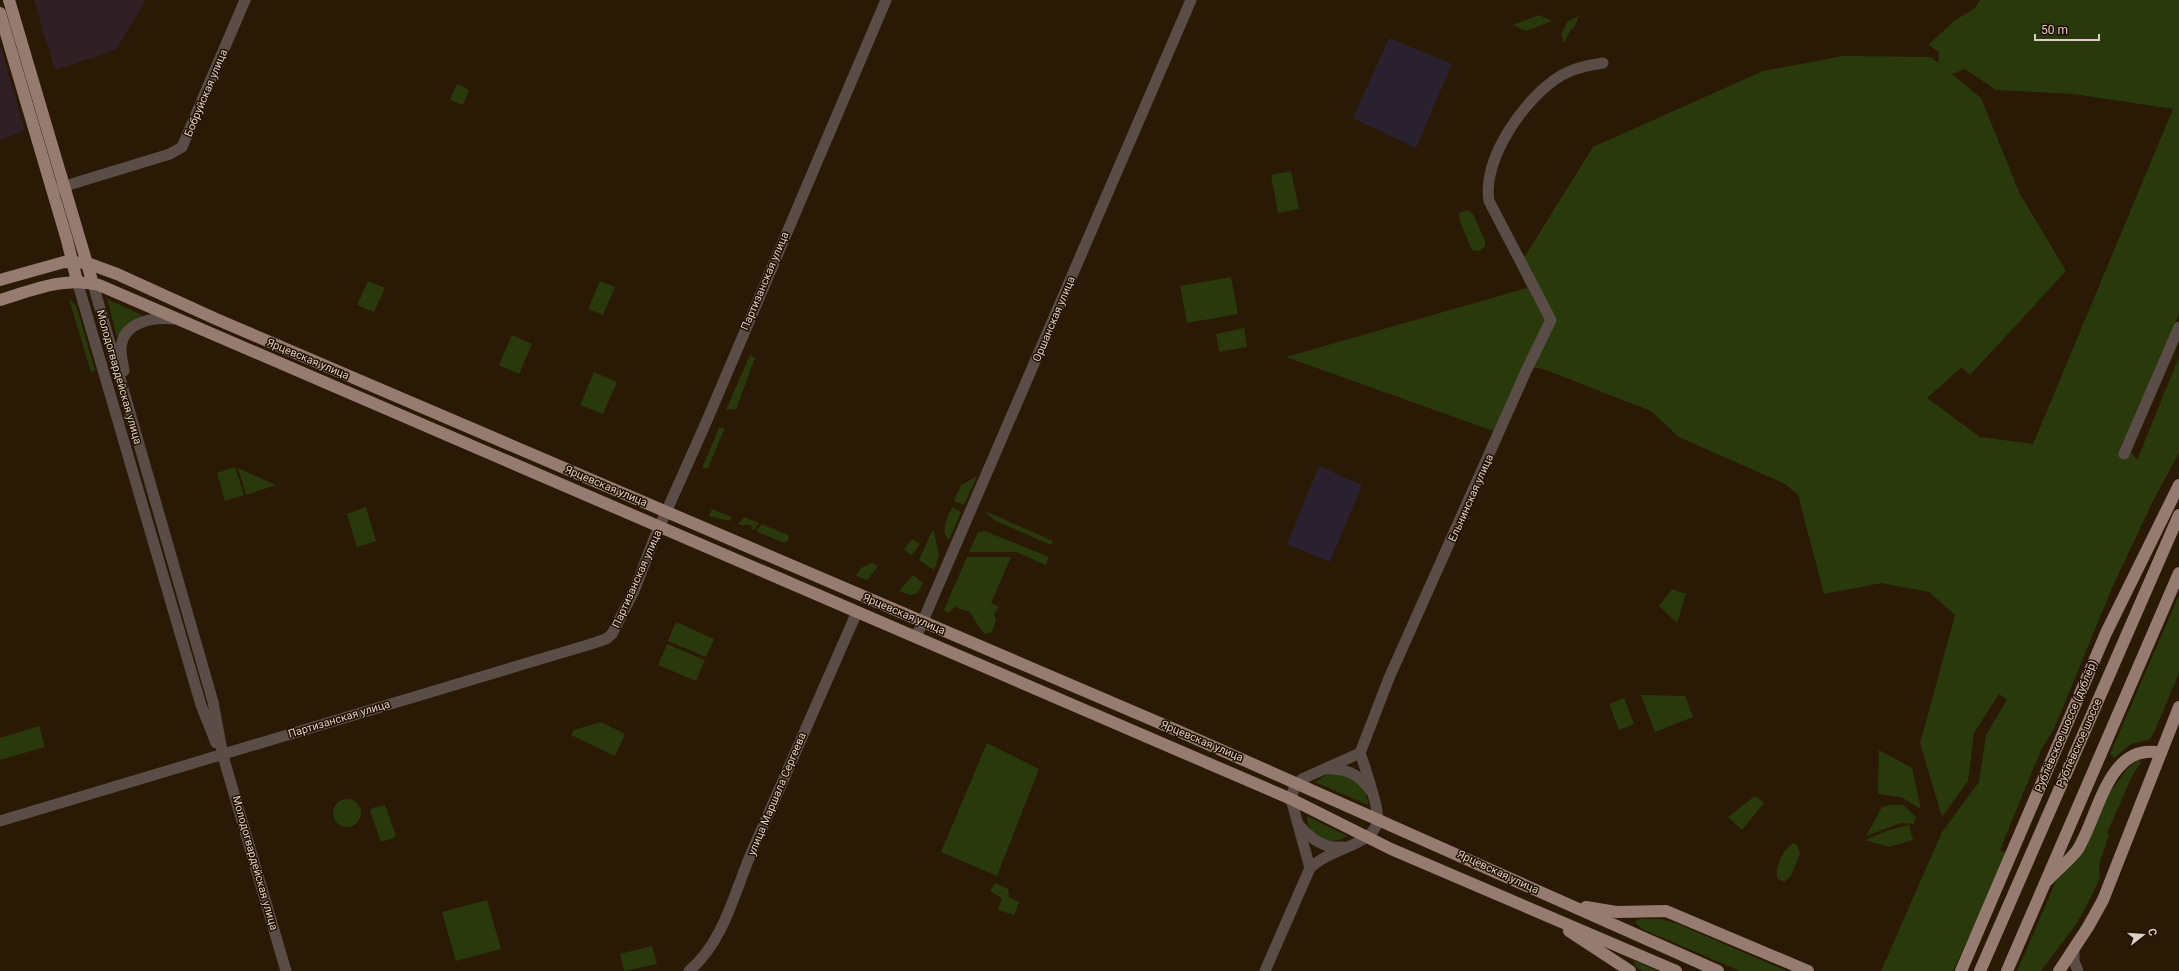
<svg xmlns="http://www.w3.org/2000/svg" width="2179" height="971" viewBox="0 0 2179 971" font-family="Roboto,sans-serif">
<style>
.industrial{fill:#301f25}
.medical{fill:#29212f}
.green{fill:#29390c;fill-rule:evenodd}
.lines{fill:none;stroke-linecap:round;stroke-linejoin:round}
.minor{stroke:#5a4d47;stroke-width:11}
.major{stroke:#967c70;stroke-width:12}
.labels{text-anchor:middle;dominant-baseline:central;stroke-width:3;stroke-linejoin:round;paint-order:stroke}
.street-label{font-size:11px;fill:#dbcfc2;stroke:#211000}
</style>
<rect width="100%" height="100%" fill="#2a1904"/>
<g class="industrial">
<path d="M34 0H146L116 50 55 70Z"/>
<path d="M0 45 25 131 0 140Z"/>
</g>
<g class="medical">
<path d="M1389 38 1452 64 1416 148 1353 118Z"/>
<path d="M1319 466 1362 485 1330 562 1287 544Z"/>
</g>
<g class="green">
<path d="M1980 0H2179V314L2135 415 2126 446 2137 460 2179 357V453L2153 501 2112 588 2054 729 2041 750 2000 850 2008 854 1953 971H1881L1942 832 1979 782 1986 735 2007 700 1999 694 1974 733 1968 781 1942 817 1920 743 1955 615 1929 592 1882 583 1824 594 1798 495 1785 484 1679 437 1651 411 1543 369 1526 366 1496 432 1286 357 1527 288 1516 264 1522 261 1593 147 1763 71 1843 56 1931 57 1938 63 1939 52 1928 45 1954 21 1975 8ZM1965 69 1996 90 2074 94 2173 109 2033 444 1980 437 1927 398 1962 367 1970 375 2066 271 2020 194 1981 98 1952 74Z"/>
<path d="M1539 15 1552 21 1526 31 1513 25Z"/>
<path d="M1579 16 1574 28 1571 29 1564 43 1561 35 1567 22Z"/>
<path d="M457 84 469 90 463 105 450 100Z"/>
<path d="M1291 171 1299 209 1278 213 1271 175Z"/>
<path d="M1468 210 1473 214 1485 241V246L1480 251 1472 250 1460 222 1459 213Z"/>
<path d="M1231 277 1238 314 1187 323 1180 286Z"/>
<path d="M368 281 385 288 374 312 357 305Z"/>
<path d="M600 281 615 287 603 315 588 309Z"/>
<path d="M69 299 76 305 95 370 91 372Z"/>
<path d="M107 299 142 315 125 326 117 337Z"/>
<path d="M1244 328 1247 347 1219 352 1216 334Z"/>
<path d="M512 335 532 344 519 374 499 365Z"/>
<path d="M750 355 755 358 736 409 726 410Z"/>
<path d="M594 372 617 382 603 414 580 405Z"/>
<path d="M719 428H725L708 468H702Z"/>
<path d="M235 467 244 495 225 501 217 473Z"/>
<path d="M238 468 276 485 246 495Z"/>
<path d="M977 476 964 505 954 501 961 485Z"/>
<path d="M366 507 376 541 357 547 347 514Z"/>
<path d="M952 507 961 512 949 540C939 532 948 517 952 507Z"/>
<path d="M712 509 732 517 729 521 709 516Z"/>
<path d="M985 511 1053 541 1051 545 994 520Z"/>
<path d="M744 517 759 523 754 530 751 529 752 526 746 524 744 526 738 524Z"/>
<path d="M762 524 788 535 789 540 784 543 756 531Z"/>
<path d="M932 531H934L939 556 934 570 919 560Z"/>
<path d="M985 531 1049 557 1046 565 1016 552H969L978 532Z"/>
<path d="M912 539 920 544 912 555 904 550Z"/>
<path d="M967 557H1011L991 603 999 607 994 614 996 620 992 632 985 634 979 627 970 612 955 607 948 613 944 610Z"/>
<path d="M872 563 878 566 867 580 856 576 861 568Z"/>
<path d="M913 575 923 583 918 593 911 595 899 591Z"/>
<path d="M1672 589 1686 594 1677 623 1659 606Z"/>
<path d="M2179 595V673L2153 735 2148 740 2131 744 2114 758 2110 754Z"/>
<path d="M676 622 714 639 706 657 668 641Z"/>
<path d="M667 644 705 660 696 681 658 665Z"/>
<path d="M1641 695 1685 696 1693 717 1655 732Z"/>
<path d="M1624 698 1634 724 1619 730 1609 704Z"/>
<path d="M601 722 625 734 615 756 571 735 574 730Z"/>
<path d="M39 726 45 747 0 760V738Z"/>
<path d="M987 743 1039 769 997 876 941 852Z"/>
<path d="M1879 750 1912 768 1921 809 1901 797 1878 794Z"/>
<path d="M2139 759 2141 763 2132 776 2107 833 2109 834 2099 865 2100 877 2093 893 2077 923 2041 971H2017L2057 879 2075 863 2084 849 2108 795 2127 769Z"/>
<path d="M1342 774C1356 781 1367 787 1368 805L1315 782 1326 775Z"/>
<path d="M1755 796 1764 803 1742 830 1728 817Z"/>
<circle cx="347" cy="813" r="14"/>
<path d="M385 805 396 836 394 838 381 842 370 811 372 808Z"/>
<path d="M1890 805H1903L1916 817 1914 824 1901 823 1866 836 1882 807Z"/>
<path d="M1307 816 1347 836C1331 848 1307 837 1307 816Z"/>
<path d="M1909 825 1913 840 1889 847 1865 840 1889 830Z"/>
<path d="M1793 843 1797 845 1800 854 1791 876 1784 882 1778 879C1773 869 1784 848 1793 843Z"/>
<path d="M995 883 1008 889 1009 897 1019 902 1014 915 998 910 1002 898 990 891Z"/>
<path d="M487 900 501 949 456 961 442 912Z"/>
<path d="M1640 919H1661L1678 924 1787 971H1740L1642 929 1636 923V921Z"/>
<path d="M652 946 657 964 624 971 620 954Z"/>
<path d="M1633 960 1658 971H1643L1636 968Z"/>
</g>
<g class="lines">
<g class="minor">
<path d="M52 190 170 154 182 147 245 0"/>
<path d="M77 281 201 705 216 743"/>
<path d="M93 284 213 702 223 756 286 971"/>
<path d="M124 371C123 364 121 356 121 349 122 322 152 317 174 319"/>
<path d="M2124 454 2179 327"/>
<path d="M916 637 1191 0"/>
<path d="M1360 753 1389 678 1527 369 1551 320 1489 201C1482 158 1526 96 1562 75 1574 68 1589 65 1603 63"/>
<path d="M1326 769C1346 768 1359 774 1371 791"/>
<path d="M0 821 591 644 606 639 612 634 634 591 654 539 705 425 886 0"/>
<path d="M1301 827C1312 840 1325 849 1343 847"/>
<path d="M1310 868 1291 799 1294 788 1302 779 1360 753"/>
<path d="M2074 950V961L2078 971"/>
<path d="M689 971C725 941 735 889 753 849 788 770 822 691 857 612"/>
<path d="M1265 971 1310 868C1321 858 1336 852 1350 846 1379 833 1382 824 1373 794 1369 780 1365 766 1360 753"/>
</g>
<g class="major">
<path d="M9 0 93 284"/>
<path d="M0 13 67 240 77 281"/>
<path d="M0 280 64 262 87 263 117 274 216 319 1176 730 1718 971"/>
<path d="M0 300C33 290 65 276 99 285L1291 799 1391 849 1676 971"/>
<path d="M2048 880C2057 869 2070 861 2078 849 2099 815 2108 741 2161 753"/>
<path d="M1586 907 1616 912 1666 911 1808 971"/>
<path d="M1569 931 1630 971"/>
<path d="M1961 971 2106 633 2179 485"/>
<path d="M1980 971 2179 515"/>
<path d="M2007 971 2179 573"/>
<path d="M2059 971 2088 927 2103 900 2179 707"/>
</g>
</g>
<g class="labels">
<g class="street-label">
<text transform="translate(206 93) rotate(-67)">Бобруйская улица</text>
<text transform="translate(765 281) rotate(-67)">Партизанская улица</text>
<text transform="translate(1054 319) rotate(-67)">Оршанская улица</text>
<text transform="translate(308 359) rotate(23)">Ярцевская улица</text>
<text transform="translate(119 377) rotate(74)">Молодогвардейская улица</text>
<text transform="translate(606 486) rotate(23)">Ярцевская улица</text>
<text transform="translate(1471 498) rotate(-66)">Ельнинская улица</text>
<text transform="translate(637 579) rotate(-66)">Партизанская улица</text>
<text transform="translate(904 614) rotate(23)">Ярцевская улица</text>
<text transform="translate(339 719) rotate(-17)">Партизанская улица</text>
<text transform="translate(2066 726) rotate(-67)">Рублёвское шоссе (дублёр)</text>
<text transform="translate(1202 741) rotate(23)">Ярцевская улица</text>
<text transform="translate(2079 743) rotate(-66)">Рублёвское шоссе</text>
<text transform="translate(777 794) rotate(-67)">улица Маршала Сергеева</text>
<text transform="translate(255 863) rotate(74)">Молодогвардейская улица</text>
<text transform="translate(1498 872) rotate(25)">Ярцевская улица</text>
</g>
</g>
<g transform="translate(2143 935) rotate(73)" stroke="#211000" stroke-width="3" paint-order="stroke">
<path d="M0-3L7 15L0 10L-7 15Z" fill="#dbcfc2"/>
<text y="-6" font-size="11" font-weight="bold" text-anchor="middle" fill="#dbcfc2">С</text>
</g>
<path d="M2035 34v6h64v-6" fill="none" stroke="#dbcfc2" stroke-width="2"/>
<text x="2041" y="34" font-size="12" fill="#dbcfc2" stroke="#211000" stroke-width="3" paint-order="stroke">50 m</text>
</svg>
